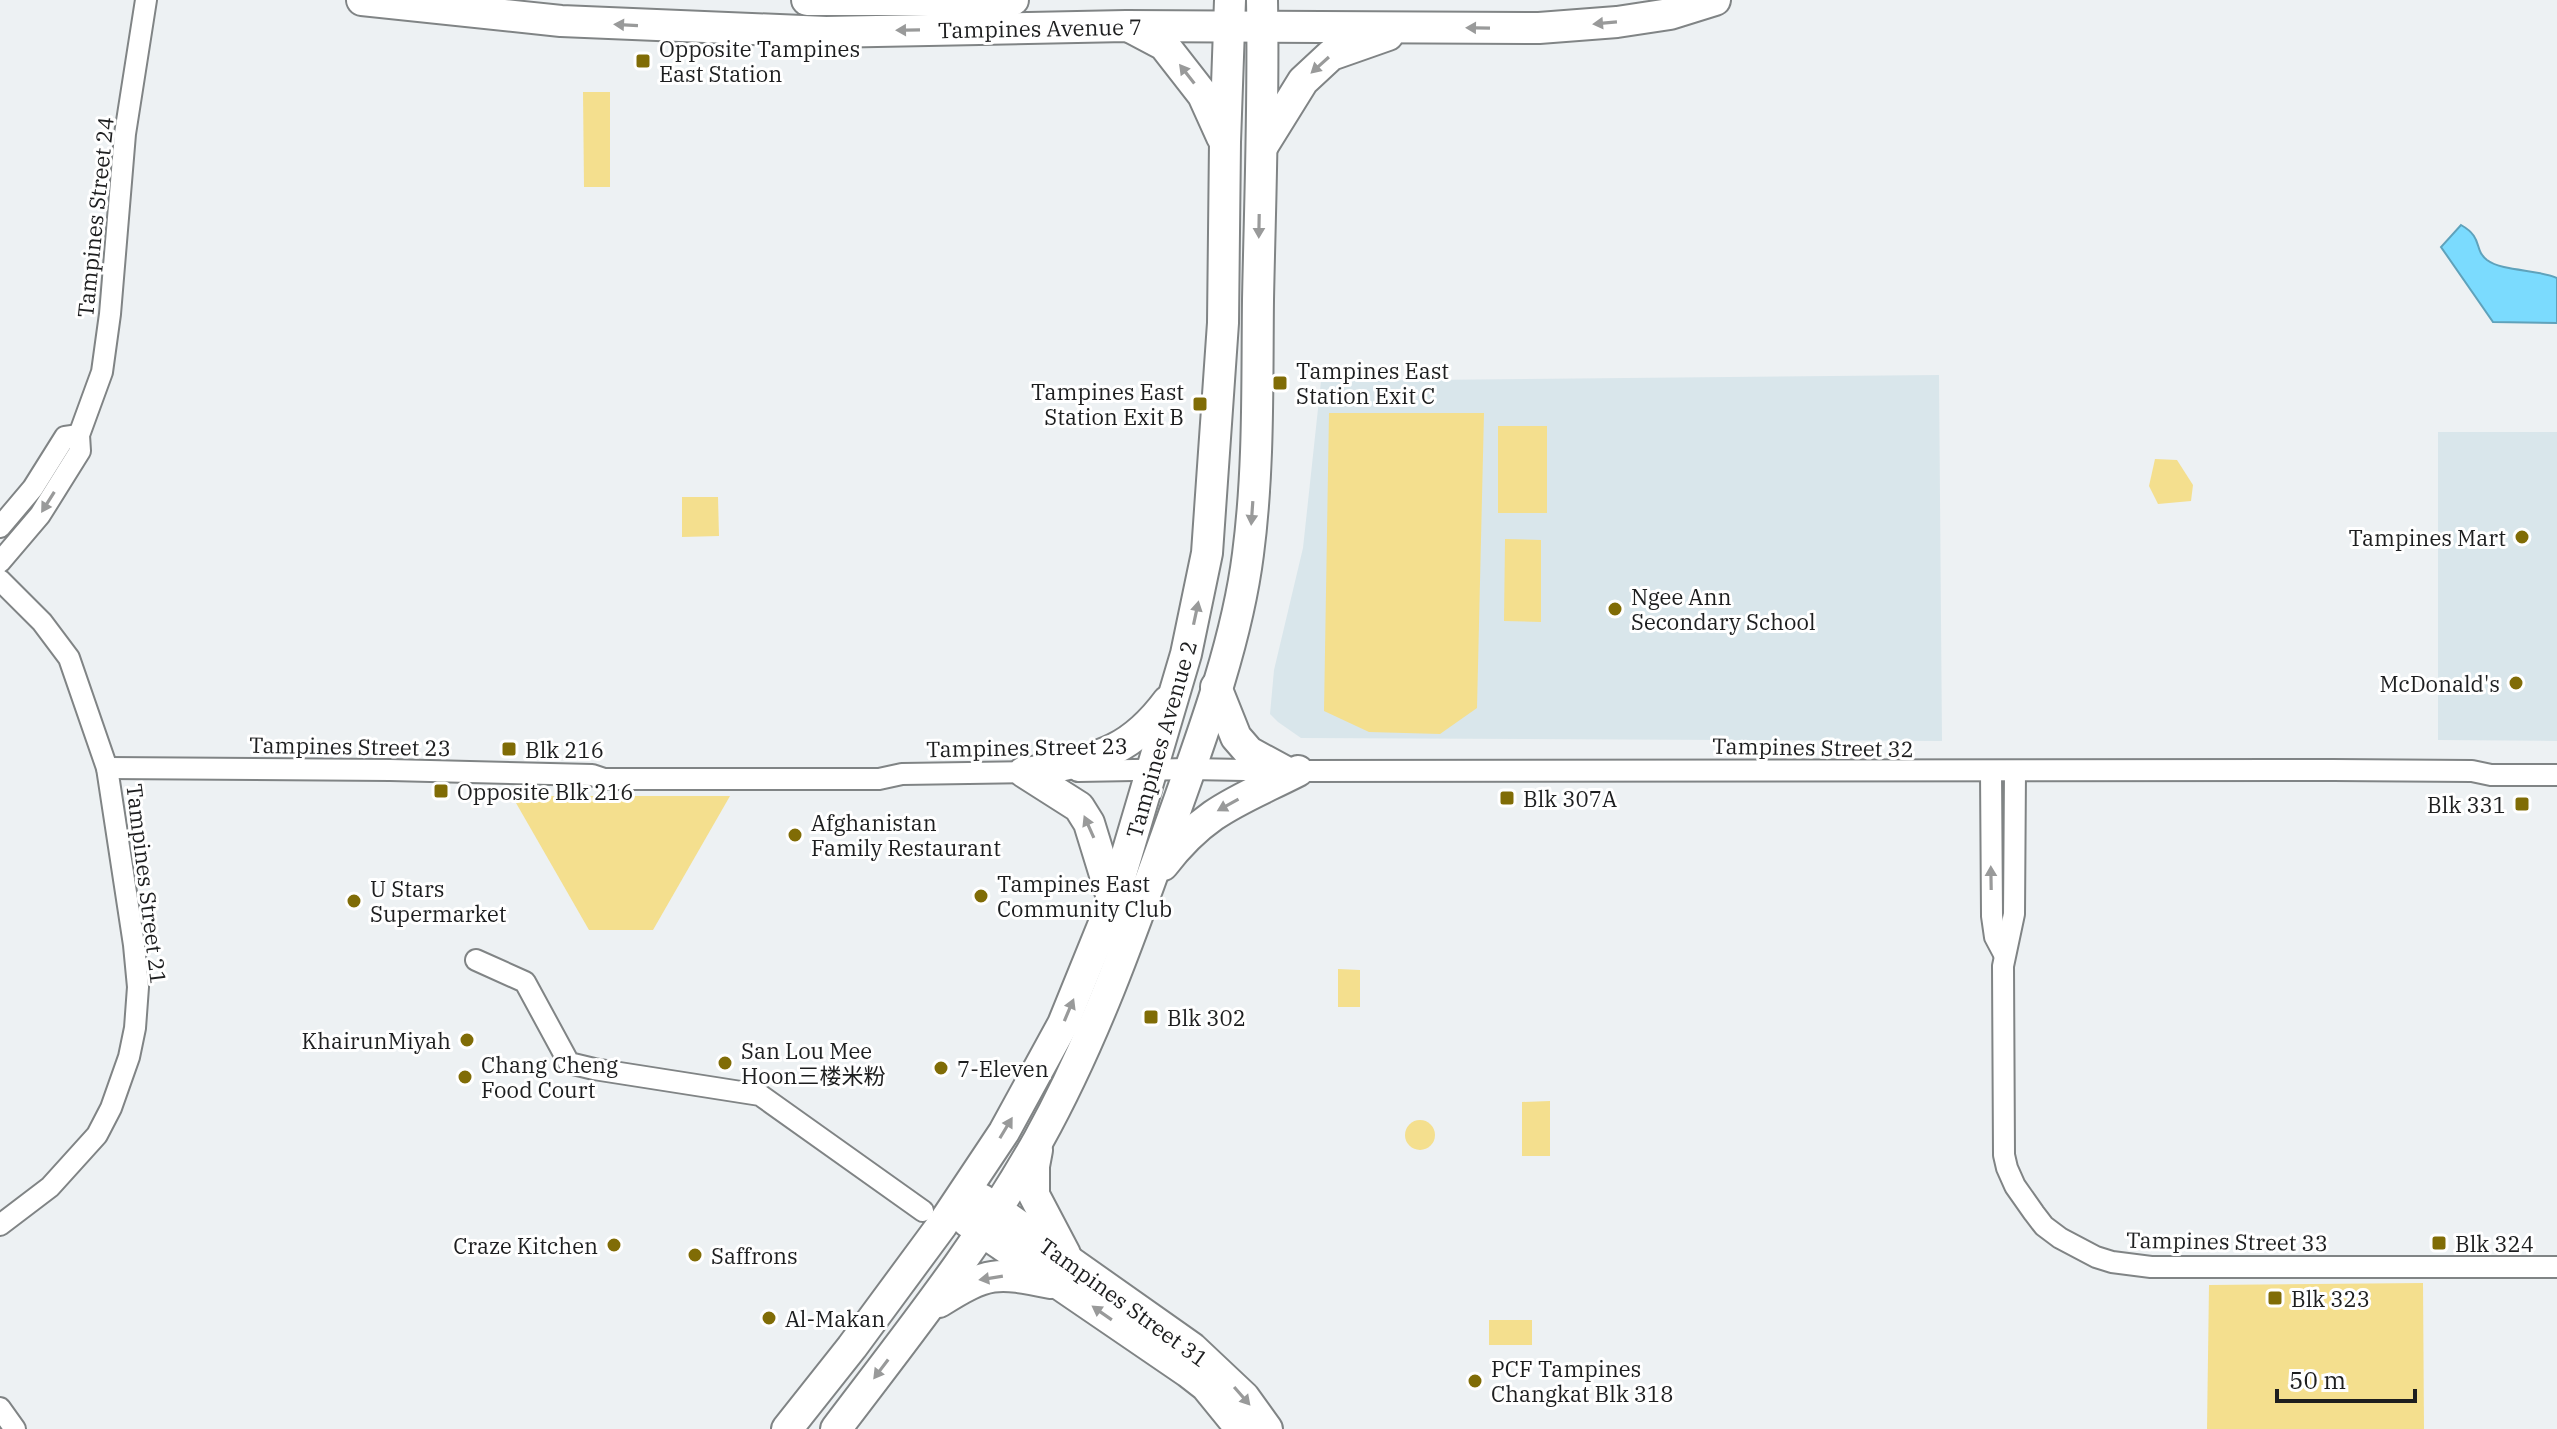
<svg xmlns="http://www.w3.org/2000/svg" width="2557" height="1429" viewBox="0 0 2557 1429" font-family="'IBM Plex Serif','Noto Sans SC',serif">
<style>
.built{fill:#d9e6eb}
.green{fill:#f4df8e}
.water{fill:#7bdbfe;stroke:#5fa2bb;stroke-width:2}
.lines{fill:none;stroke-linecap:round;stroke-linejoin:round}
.street-casing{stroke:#808485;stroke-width:24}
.secondary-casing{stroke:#808485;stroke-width:34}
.street{stroke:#fff;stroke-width:20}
.secondary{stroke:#fff;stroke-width:30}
.oneway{fill:#999a9a}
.poi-dot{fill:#806c06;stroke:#fff;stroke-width:3}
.labels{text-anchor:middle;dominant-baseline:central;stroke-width:6;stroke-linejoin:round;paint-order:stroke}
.street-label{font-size:22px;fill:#1d1e1f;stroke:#fff}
.poi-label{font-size:22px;fill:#1d1e1f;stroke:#fff;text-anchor:start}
</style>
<rect width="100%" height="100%" fill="#edf1f3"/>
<g class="built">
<path d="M1939 375 1942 741 1301 738 1278 722 1270 714 1274 670 1303 548 1321 381Z"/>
<path d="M2438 432H2557V741L2438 740Z"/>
</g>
<g class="green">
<path d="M583 92H610V187H584Z"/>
<path d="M1329 413H1484L1477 708 1440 734 1369 732 1324 711Z"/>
<rect x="1498" y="426" width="49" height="87"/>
<path d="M2155 459 2177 460 2193 485 2191 501 2158 504 2149 486Z"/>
<path d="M682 497H718L719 536 682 537Z"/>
<path d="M1505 539 1541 540V622L1504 621Z"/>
<path d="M512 796H730L653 930H589Z"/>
<path d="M1338 969 1360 970V1007H1338Z"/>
<path d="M1550 1101V1156H1522V1102Z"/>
<circle cx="1420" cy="1135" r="15"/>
<path d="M2423 1283 2424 1429H2207L2209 1285Z"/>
<rect x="1489" y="1320" width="43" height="25"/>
</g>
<path class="water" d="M2461 225C2484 238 2473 249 2487 260 2503 272 2538 269 2557 278V323L2493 322 2441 247Z"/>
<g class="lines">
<g class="street-casing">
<g id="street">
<path d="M0 527 33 488 65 437 79 435"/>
<path d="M0 562 40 515 80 451 79 435 102 372 110 314 125 134 146 0"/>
<path d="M0 580 42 622 69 658 107 768 134 945 138 987 135 1028 129 1057 111 1108 97 1135 50 1187 0 1225"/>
<path d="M107 768 390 770 592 775 604 779H879L902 774 1034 772"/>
<path d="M1078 771 1190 769 1298 771 2333 770 2472 771 2491 775H2557"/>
<path d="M1991 772 1992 916 1995 937 2004 954"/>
<path d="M2015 772 2014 914 2003 966 2004 1155 2007 1168 2015 1186 2034 1213 2044 1226 2060 1238 2096 1257 2112 1262 2151 1267H2557"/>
<path d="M476 960 525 982 569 1063 594 1069 760 1095 923 1211"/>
<path d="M0 1408 15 1429"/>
</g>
</g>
<g class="secondary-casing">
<g id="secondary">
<path d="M362 0 561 21 826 32 1126 26 1539 28 1617 22 1670 14 1715 0"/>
<path d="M807 0H1013"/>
<path d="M1130 27 1164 45 1203 95 1222 137"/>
<path d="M1262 147 1303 81 1331 55 1388 35"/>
<path d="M1216 687 1236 737 1249 752 1284 771"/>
<path d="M1024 772 1079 807 1089 823 1113 901"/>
<path d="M1033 772C1095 758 1128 755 1168 701"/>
<path d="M1163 865C1206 809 1239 801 1298 771"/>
<path d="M1037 1150 1034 1166V1195L1065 1254"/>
<path d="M981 1199 1192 1348 1244 1397 1267 1429"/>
<path d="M967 1221 1188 1372 1206 1386 1241 1429"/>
<path d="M939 1302C988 1271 996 1272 1051 1283"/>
<path d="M787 1429 852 1347 942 1225 1004 1132 1063 1024 1113 901 1186 654 1207 553 1223 323 1225 142 1230 0"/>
<path d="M836 1429C907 1335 981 1243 1039 1139 1095 1038 1133 929 1172 820 1202 736 1237 642 1248 554 1259 470 1257 384 1258 300 1260 200 1264 100 1262 0"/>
</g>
</g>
<use href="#street" class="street"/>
<use href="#secondary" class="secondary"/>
</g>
<defs><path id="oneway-solid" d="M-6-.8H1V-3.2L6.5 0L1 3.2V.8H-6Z" transform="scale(2)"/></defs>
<g class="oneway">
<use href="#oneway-solid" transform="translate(1605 23) rotate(175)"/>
<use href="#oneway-solid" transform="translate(626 25) rotate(-177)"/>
<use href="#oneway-solid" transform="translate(1478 28) rotate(-179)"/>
<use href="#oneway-solid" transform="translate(908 30) rotate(179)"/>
<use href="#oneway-solid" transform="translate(1320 65) rotate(138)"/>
<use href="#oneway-solid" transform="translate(1187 74) rotate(-128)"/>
<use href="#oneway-solid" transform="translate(1259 226) rotate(91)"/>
<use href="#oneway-solid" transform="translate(48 502) rotate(122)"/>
<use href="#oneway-solid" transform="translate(1252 513) rotate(94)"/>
<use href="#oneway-solid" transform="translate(1196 613) rotate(-78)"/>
<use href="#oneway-solid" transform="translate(1228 805) rotate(151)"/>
<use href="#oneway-solid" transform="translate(1089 827) rotate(-114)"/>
<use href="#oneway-solid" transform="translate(1991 878) rotate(-91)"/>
<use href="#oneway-solid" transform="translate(1069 1010) rotate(-67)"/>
<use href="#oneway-solid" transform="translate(1006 1128) rotate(-59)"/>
<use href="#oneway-solid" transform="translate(991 1278) rotate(171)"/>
<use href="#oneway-solid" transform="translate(1102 1313) rotate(-145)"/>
<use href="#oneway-solid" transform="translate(881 1369) rotate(127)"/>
<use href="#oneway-solid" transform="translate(1242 1396) rotate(49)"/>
</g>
<g class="poi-dot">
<rect x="635" y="53" width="16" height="16" rx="4"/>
<rect x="1272" y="375" width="16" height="16" rx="4"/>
<rect x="1192" y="396" width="16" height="16" rx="4"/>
<circle cx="2522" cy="537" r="8"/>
<circle cx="1615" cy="609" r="8"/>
<circle cx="2516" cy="683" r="8"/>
<rect x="501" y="741" width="16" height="16" rx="4"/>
<rect x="433" y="783" width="16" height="16" rx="4"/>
<rect x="1499" y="790" width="16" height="16" rx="4"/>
<rect x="2514" y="796" width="16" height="16" rx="4"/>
<circle cx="795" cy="835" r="8"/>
<circle cx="981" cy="896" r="8"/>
<circle cx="354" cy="901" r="8"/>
<rect x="1143" y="1009" width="16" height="16" rx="4"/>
<circle cx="467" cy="1040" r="8"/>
<circle cx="725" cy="1063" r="8"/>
<circle cx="941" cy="1068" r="8"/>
<circle cx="465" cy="1077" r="8"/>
<rect x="2431" y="1235" width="16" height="16" rx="4"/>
<circle cx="614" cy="1245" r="8"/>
<circle cx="695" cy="1255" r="8"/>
<rect x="2267" y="1290" width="16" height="16" rx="4"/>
<circle cx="769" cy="1318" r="8"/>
<circle cx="1475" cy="1381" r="8"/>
</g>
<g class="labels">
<g class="street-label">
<text transform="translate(1040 28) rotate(-1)">Tampines Avenue 7</text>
<text transform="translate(95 217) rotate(-84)">Tampines Street 24</text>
<text transform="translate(1161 739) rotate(-74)">Tampines Avenue 2</text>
<text transform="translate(350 746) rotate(1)">Tampines Street 23</text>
<text transform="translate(1027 747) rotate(-1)">Tampines Street 23</text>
<text transform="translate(1813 747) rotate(1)">Tampines Street 32</text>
<text transform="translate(147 884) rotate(83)">Tampines Street 21</text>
<text transform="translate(2227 1241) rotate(1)">Tampines Street 33</text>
<text transform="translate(1124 1302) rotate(36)">Tampines Street 31</text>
</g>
<g class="poi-label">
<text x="659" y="48">Opposite Tampines<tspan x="659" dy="25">East Station</tspan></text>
<text x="1296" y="370">Tampines East<tspan x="1296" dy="25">Station Exit C</tspan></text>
<text x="1184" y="391" text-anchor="end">Tampines East<tspan x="1184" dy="25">Station Exit B</tspan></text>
<text x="2506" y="537" text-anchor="end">Tampines Mart</text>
<text x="1631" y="596">Ngee Ann<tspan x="1631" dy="25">Secondary School</tspan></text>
<text x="2500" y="683" text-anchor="end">McDonald's</text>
<text x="525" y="749">Blk 216</text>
<text x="457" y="791">Opposite Blk 216</text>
<text x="1523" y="798">Blk 307A</text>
<text x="2506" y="804" text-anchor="end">Blk 331</text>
<text x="811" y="822">Afghanistan<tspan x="811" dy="25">Family Restaurant</tspan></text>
<text x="997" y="883">Tampines East<tspan x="997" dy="25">Community Club</tspan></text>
<text x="370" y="888">U Stars<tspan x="370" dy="25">Supermarket</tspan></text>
<text x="1167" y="1017">Blk 302</text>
<text x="451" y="1040" text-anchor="end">KhairunMiyah</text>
<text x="741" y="1050">San Lou Mee<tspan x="741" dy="25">Hoon三楼米粉</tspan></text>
<text x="481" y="1064">Chang Cheng<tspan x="481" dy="25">Food Court</tspan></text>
<text x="957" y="1068">7-Eleven</text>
<text x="2455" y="1243">Blk 324</text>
<text x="598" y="1245" text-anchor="end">Craze Kitchen</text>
<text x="711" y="1255">Saffrons</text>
<text x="2291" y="1298">Blk 323</text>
<text x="785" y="1318">Al-Makan</text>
<text x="1491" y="1368">PCF Tampines<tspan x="1491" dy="25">Changkat Blk 318</tspan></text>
</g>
</g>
<path d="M2277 1389v12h138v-12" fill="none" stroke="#1d1e1f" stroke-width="4"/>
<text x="2289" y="1389" font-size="24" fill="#1d1e1f" stroke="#ffffff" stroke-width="6" paint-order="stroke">50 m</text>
</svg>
